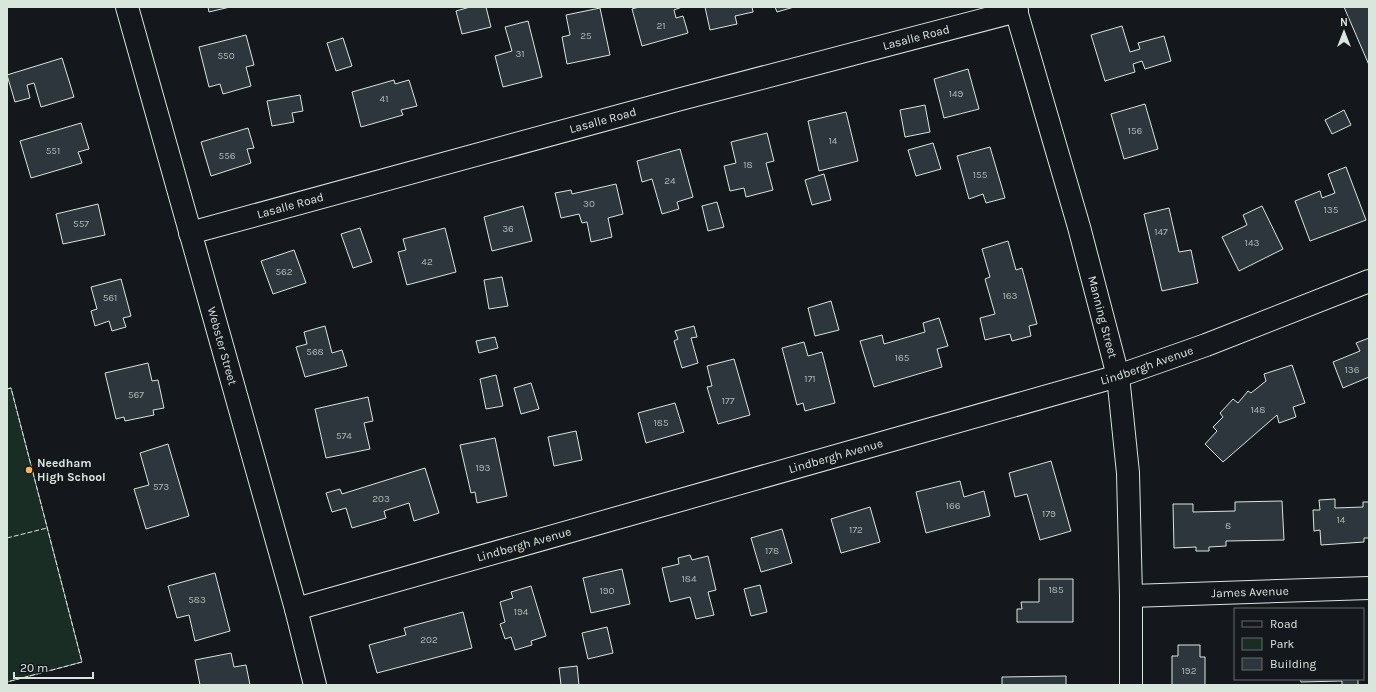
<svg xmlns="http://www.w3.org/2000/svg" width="1376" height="692" viewBox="0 0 1376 692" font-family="Karla,sans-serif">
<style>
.green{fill:#1a2d24;stroke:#939e99}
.building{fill:#2c363c;stroke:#d8e6dc}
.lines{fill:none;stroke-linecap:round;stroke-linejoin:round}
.minor-casing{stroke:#d8e6dc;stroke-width:24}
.tertiary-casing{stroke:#d8e6dc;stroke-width:24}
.minor{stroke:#14181c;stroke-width:22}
.tertiary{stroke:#14181c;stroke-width:22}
.fence{stroke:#d8e6dc;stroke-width:1;stroke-dasharray:5 2;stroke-linecap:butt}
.poi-dot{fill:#ffb74d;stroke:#14181c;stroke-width:1.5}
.labels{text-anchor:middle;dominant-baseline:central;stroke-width:3;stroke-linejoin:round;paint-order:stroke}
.number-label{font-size:10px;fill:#adbab4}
.street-label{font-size:12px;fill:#d8e6dc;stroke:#14181c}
.poi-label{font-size:12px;font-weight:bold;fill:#d8e6dc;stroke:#14181c;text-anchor:start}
</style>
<rect width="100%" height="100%" fill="#14181c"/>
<path class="green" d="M11 388 82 662 7 682V389Z"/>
<g class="building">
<path d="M208 7H230L209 12Z"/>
<path d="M470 7H486L491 27 462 34 456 11Z"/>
<path d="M639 7H682L674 10 676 18 683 16 688 33 642 46 632 9Z"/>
<path d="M705 7H752L753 12 735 16 737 24 710 30Z"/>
<path d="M775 7H794L777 12Z"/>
<path d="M1344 7H1369V65Z"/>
<path d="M600 8 610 55 567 64 562 37 570 35 566 15Z"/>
<path d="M528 21 542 77 503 87 495 56 512 51 505 27Z"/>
<path d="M1122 26 1130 52 1140 49 1138 43 1164 36 1171 61 1145 69 1142 61 1133 64 1135 72 1105 81 1091 35Z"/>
<path d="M246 35 254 65 246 67 251 86 223 94 220 84 209 87 199 47Z"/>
<path d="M343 38 352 66 336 71 327 43Z"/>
<path d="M62 58 74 97 41 107 34 83 27 85 30 98 15 102 7 75Z"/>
<path d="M968 69 979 109 944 118 934 79Z"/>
<path d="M394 80 395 84 409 80 417 106 401 110 403 115 361 127 352 92Z"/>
<path d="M300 95 303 111 292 113 294 122 272 126 267 101Z"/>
<path d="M1145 104 1158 149 1124 159 1111 114Z"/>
<path d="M925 105 930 132 905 137 900 110Z"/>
<path d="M1344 110 1351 125 1332 134 1325 120Z"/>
<path d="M846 112 858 161 819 171 808 121Z"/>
<path d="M81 123 89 149 78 152 82 163 31 178 20 141Z"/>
<path d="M248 128 254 148 247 149 251 163 211 176 201 142Z"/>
<path d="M767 133 774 161 766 163 773 190 746 197 744 188 730 191 724 166 736 163 731 142Z"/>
<path d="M933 143 941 169 916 176 908 150Z"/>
<path d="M990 147 1005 198 986 203 983 194 969 199 957 156Z"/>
<path d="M680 149 693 197 677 202 679 209 662 214 652 179 642 182 637 161Z"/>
<path d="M1346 167 1366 220 1310 241 1295 201 1320 191 1322 198 1335 193 1328 174Z"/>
<path d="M824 174 831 200 812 205 805 180Z"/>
<path d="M616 184 623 214 608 218 612 237 591 242 587 222 582 223 579 214 561 218 555 193 571 190 572 194Z"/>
<path d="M717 202 724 227 708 231 702 206Z"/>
<path d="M98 204 105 235 63 244 56 214Z"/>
<path d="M523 206 532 241 492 251 484 217Z"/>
<path d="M1262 206 1283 249 1239 271 1222 237 1247 225 1243 215Z"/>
<path d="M1169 208 1179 252 1191 250 1198 283 1162 291 1144 214Z"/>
<path d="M360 228 372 262 353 268 341 234Z"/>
<path d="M445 228 456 272 407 285 398 252 406 250 403 239Z"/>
<path d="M1008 241 1016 270 1022 268 1037 324 1029 326 1031 336 1012 341 1010 334 985 340 980 318 995 314 985 279 990 277 982 249Z"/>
<path d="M294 250 306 283 273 294 261 261Z"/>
<path d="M502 277 508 306 489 309 484 280Z"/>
<path d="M121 279 131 316 123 318 126 327 112 331 109 321 95 326 91 311 97 309 91 287Z"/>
<path d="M831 301 839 330 815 336 808 308Z"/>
<path d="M939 318 948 346 937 349 942 367 874 387 860 341 882 335 884 344 925 332 923 323Z"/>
<path d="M325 326 332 353 342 350 347 366 305 377 296 347 307 344 304 332Z"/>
<path d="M694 326 697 337 691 338 698 363 682 368 674 341 678 339 675 331Z"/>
<path d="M495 337 498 348 479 353 476 341Z"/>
<path d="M1369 338V377L1343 388 1333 362 1360 351 1356 343Z"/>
<path d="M804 342 808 356 822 352 835 403 805 411 803 403 797 405 782 348Z"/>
<path d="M734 359 750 415 718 424 707 387 712 386 707 366Z"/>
<path d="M148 363 152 381 158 380 164 408 153 410 154 415 125 421 124 417 116 419 105 373Z"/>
<path d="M1292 365 1305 403 1293 407 1296 417 1279 423 1277 415 1223 462 1205 444 1217 431 1213 427 1223 417 1220 413 1233 399 1238 403 1248 391 1251 393 1266 381 1264 374Z"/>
<path d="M496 375 503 406 486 409 480 379Z"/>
<path d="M531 383 539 409 521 414 514 388Z"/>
<path d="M368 397 373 421 364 423 370 449 326 458 315 409Z"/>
<path d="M675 403 684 432 646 443 638 413Z"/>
<path d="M576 431 582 460 554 466 548 437Z"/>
<path d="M495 438 507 496 477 503 475 492 471 493 460 445Z"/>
<path d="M168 444 189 516 146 529 134 489 149 485 140 453Z"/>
<path d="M1051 461 1071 531 1040 540 1027 494 1015 497 1009 473Z"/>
<path d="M425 468 439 513 414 521 409 503 384 511 386 518 352 528 346 508 332 512 326 493 340 489 342 494Z"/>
<path d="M960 481 964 497 984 491 990 516 926 533 916 492Z"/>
<path d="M1335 499V508L1363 507V502H1369V538H1364V542L1321 545 1320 530 1314 531 1313 510H1320L1319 500Z"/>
<path d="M1282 501 1284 540 1226 541V546L1209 547V551H1196V547L1174 548 1173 504H1193V512L1235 511V502Z"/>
<path d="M870 507 880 542 841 553 831 519Z"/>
<path d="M782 529 792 563 761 572 751 538Z"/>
<path d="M690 555 692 560 708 556 716 590 708 592 714 615 696 619 690 597 670 602 662 568 679 564 678 558Z"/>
<path d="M622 569 630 604 591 613 583 578Z"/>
<path d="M215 573 230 631 195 641 189 615 177 618 168 586Z"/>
<path d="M1039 579H1073V622H1017V609H1022L1021 602H1039Z"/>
<path d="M760 585 767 612 751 616 744 589Z"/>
<path d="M531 586 546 636 531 641 532 645 515 650 511 637 505 639 500 624 505 622 500 602 513 598 511 592Z"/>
<path d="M463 612 472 648 377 673 369 645 406 635 404 628Z"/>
<path d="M607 627 613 653 588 659 582 633Z"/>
<path d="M1178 645H1200V657H1205V685H1172V656H1178Z"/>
<path d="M231 653 234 667 246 665 250 685H200L195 660Z"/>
<path d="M577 666 579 685H561L559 668Z"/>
<path d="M1066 676V685H1002V677Z"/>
<path d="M1300 679H1358V685H1342V681L1301 682Z"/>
</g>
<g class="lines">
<g class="minor-casing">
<g id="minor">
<path id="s1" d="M1015 7 1079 227 1118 376 1128 473 1131 596V685"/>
<path id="s2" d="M190 233 681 99 1017 11"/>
<path id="s3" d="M1131 596 1369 588"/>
<path id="s4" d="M296 609 1118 376 1206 345 1369 281"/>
</g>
</g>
<g class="tertiary-casing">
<g id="tertiary">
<path id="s5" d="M127 7 296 609 315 685"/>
</g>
</g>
<use href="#minor" class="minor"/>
<use href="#tertiary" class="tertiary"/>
<g class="fence">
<path d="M7 389 11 388 82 662 7 682"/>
<path d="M7 538 47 528"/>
</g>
</g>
<circle class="poi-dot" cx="29" cy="470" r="4"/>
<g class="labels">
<g class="number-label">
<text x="661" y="26">21</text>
<text x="586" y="36">25</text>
<text x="520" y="54">31</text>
<text x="226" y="56">550</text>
<text x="956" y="94">149</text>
<text x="384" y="99">41</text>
<text x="1135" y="131">156</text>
<text x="833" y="141">14</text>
<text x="53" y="151">551</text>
<text x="227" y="156">556</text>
<text x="748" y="165">18</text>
<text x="980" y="175">155</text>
<text x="670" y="181">24</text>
<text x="589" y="204">30</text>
<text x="1331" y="210">135</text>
<text x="81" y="224">557</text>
<text x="508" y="229">36</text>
<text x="1161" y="232">147</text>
<text x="1252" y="243">143</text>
<text x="427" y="262">42</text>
<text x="284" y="272">562</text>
<text x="1010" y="296">163</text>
<text x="110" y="298">561</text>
<text x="315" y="352">568</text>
<text x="902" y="358">165</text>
<text x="1352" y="370">136</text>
<text x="810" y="379">171</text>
<text x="136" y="395">567</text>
<text x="728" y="401">177</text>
<text x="1258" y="410">148</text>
<text x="661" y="423">185</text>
<text x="344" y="436">574</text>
<text x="483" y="468">193</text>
<text x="161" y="487">573</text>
<text x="381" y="499">203</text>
<text x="953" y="506">166</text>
<text x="1049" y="514">179</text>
<text x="1341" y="520">14</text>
<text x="1228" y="526">8</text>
<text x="856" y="530">172</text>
<text x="772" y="551">178</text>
<text x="689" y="579">184</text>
<text x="1056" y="590">185</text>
<text x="607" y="591">190</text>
<text x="197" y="600">583</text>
<text x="521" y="612">194</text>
<text x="429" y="640">202</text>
<text x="1189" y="671">192</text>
</g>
<g class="street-label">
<text stroke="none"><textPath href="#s2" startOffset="752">Lasalle Road</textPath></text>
<text stroke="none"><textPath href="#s2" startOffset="428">Lasalle Road</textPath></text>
<text stroke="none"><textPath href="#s2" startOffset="104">Lasalle Road</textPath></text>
<text stroke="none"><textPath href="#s1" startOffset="322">Manning Street</textPath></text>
<text stroke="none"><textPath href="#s5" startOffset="352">Webster Street</textPath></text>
<text stroke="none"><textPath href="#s4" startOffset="885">Lindbergh Avenue</textPath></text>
<text stroke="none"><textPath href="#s4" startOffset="561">Lindbergh Avenue</textPath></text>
<text stroke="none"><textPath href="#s4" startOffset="237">Lindbergh Avenue</textPath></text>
<text stroke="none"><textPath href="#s3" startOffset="119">James Avenue</textPath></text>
</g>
<g class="poi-label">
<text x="37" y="463">Needham<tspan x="37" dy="14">High School</tspan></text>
</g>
</g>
<rect width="1376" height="692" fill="none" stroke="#d8e6dc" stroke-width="16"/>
<rect x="1234" y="608" width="130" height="72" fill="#14181c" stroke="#626a69"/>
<rect x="1242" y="621" width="20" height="6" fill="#14181c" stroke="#626a69"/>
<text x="1270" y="628" font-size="12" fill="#d8e6dc">Road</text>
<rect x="1242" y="638" width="20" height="12" fill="#1a2d24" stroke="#626a69"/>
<text x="1270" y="648" font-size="12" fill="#d8e6dc">Park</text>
<rect x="1242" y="658" width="20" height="12" fill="#2c363c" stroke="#626a69"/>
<text x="1270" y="668" font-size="12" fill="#d8e6dc">Building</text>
<g transform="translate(1344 32)" stroke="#14181c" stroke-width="3" paint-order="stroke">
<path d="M0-3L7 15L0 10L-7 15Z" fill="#d8e6dc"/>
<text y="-6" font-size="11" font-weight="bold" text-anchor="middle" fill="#d8e6dc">N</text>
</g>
<path d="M14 672v6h79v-6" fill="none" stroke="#d8e6dc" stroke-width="2"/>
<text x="20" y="672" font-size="12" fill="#d8e6dc" stroke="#14181c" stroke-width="3" paint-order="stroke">20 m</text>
</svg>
